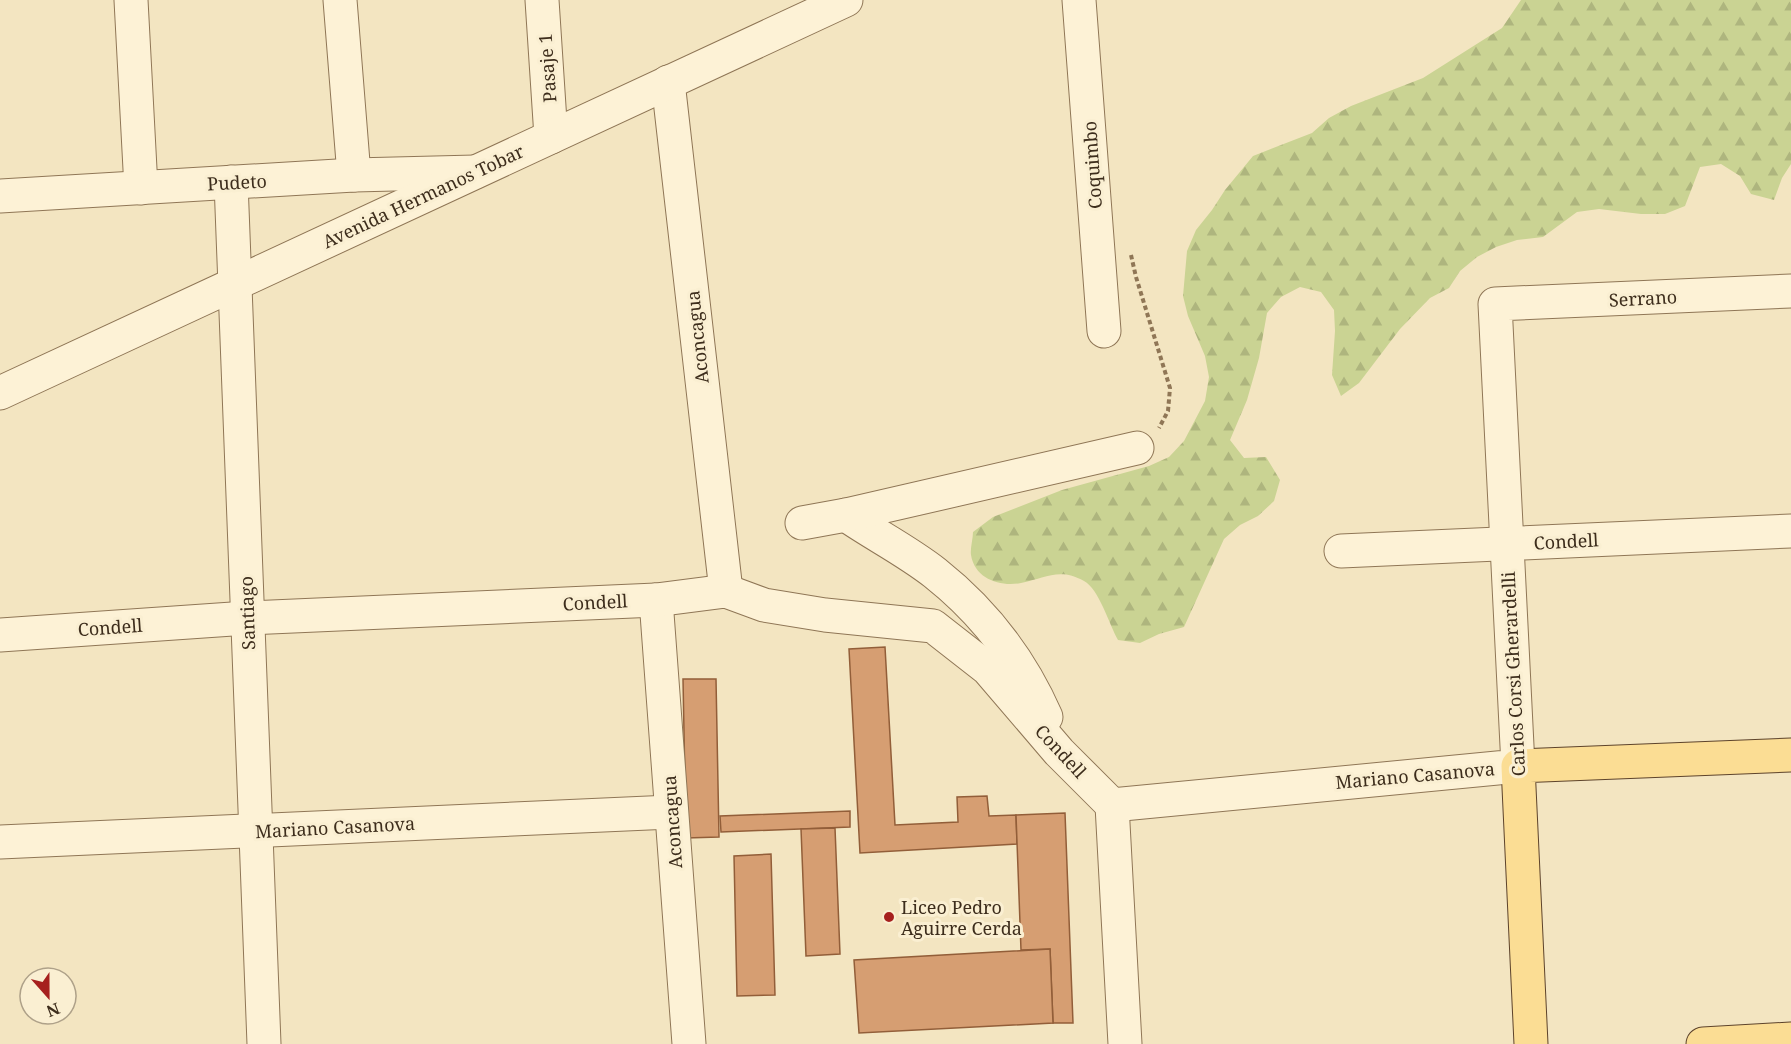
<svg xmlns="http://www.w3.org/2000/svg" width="1791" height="1044" viewBox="0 0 1791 1044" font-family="'Noto Serif',serif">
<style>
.forest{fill:url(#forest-firs)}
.building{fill:#d69e72;stroke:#925e39;stroke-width:1.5}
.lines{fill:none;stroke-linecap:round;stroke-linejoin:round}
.minor-casing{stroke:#8f7656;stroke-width:35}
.tertiary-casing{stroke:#8f7656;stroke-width:35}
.primary-casing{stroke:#5d432b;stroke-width:35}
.path{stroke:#8f7656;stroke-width:4;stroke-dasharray:4.5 3;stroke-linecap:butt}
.minor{stroke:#fdf2d6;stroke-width:33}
.tertiary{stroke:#fdf2d6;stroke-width:33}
.primary{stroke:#fbdd94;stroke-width:33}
.poi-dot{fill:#a6201e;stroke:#faefd2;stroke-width:2}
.labels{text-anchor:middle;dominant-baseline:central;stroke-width:6;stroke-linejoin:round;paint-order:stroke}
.street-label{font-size:18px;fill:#3d2d1c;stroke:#faefd2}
.poi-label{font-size:18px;fill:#3d2d1c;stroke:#faefd2;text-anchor:start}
</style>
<defs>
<pattern id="forest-firs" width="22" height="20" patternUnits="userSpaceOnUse" patternTransform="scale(1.5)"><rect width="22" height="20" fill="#cad393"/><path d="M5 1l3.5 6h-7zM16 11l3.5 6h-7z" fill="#aeb57e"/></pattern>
</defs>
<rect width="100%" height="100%" fill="#f3e5c1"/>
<path class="forest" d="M1521 0H1791V164L1782 178 1774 200 1751 194 1740 176 1721 164 1700 167 1685 206 1665 214H1641L1599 209 1577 212 1543 237 1517 240 1496 247 1477 257 1460 271 1449 288 1430 298 1400 329 1359 383 1341 396 1332 375 1335 331 1334 310 1321 292 1300 287 1281 297 1267 313 1259 358 1247 400 1230 440 1244 458 1266 457 1280 480 1274 501 1258 516 1240 525 1224 539 1184 627 1159 634 1140 643 1118 640C1109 624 1099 589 1084 581 1060 567 1045 578 1021 583 1000 587 975 579 971 555 970 549 973 539 973 532L993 517 1062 490 1149 466 1169 457 1184 441 1205 401 1209 377 1205 356 1188 316 1183 296 1187 251 1196 230 1212 210 1225 190 1253 156 1312 133 1329 118 1351 106 1423 78 1502 28Z"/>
<g class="building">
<path d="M885 647 895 825 958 822 957 797 987 796 989 816 1016 815 1017 844 860 853 849 649Z"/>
<path d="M683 679H716L719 837 686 838Z"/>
<path d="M850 811V827L721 832 720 816Z"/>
<path d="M1065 813 1073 1023H1053L1050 949 1021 950 1016 815Z"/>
<path d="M835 828 840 954 806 956 801 829Z"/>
<path d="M771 854 775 995 737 996 734 856Z"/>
<path d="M1050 949 1053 1023 859 1033 854 960Z"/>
</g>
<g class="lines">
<g class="minor-casing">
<g id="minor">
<path d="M131 0 141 188"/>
<path d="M340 0 354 175"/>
<path d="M542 0 551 137"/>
<path d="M1079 0 1104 331"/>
<path d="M668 82 726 591"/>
<path d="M231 182 264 1044"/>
<path d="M0 196 354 175 475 172"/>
<path d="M846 515C875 535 907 551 935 573 983 611 1021 660 1046 717"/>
<path d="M802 523 846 515 1137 448"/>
<path d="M1341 551 1791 531"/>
<path d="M656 600 689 1044"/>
<path d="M0 635 247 618 656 600 726 591 764 605 825 615 933 626 988 669 1059 752 1112 805"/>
<path d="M1112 805 1518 766 1495 304 1791 291"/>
<path d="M1112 805 1125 1044"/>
<path d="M0 842 671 812"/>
</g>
</g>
<g class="tertiary-casing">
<path id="tertiary" d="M0 393 846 0"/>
</g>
<g class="primary-casing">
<g id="primary">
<path d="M1531 1044 1518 766 1791 755"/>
<path d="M1703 1044 1791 1039"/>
</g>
</g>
<path class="path" d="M1131 255 1136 277 1170 388 1168 411 1159 428"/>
<use href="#minor" class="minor"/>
<use href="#tertiary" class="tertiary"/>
<use href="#primary" class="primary"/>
</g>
<circle class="poi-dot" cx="889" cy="917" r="6"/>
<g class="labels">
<g class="street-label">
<text transform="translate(547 68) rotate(-94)">Pasaje 1</text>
<text transform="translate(1092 165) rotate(-94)">Coquimbo</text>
<text transform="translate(237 182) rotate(-3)">Pudeto</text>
<text transform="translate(423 196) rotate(-25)">Avenida Hermanos Tobar</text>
<text transform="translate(1643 298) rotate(-3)">Serrano</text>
<text transform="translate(697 337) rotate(-96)">Aconcagua</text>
<text transform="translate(1566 541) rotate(-3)">Condell</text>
<text transform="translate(595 602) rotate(-3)">Condell</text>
<text transform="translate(247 613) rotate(-92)">Santiago</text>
<text transform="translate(110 627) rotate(-4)">Condell</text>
<text transform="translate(1513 674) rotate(-93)">Carlos Corsi Gherardelli</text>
<text transform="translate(1061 751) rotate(47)">Condell</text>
<text transform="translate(1415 775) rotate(-5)">Mariano Casanova</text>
<text transform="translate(672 822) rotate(-94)">Aconcagua</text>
<text transform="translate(335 827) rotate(-3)">Mariano Casanova</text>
</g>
<g class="poi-label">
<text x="901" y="907">Liceo Pedro<tspan x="901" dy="21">Aguirre Cerda</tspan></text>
</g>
</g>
<g transform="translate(48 996) rotate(159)"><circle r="28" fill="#faefd2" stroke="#aea189" stroke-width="1.5"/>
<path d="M0-4.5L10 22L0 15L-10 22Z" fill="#a6201e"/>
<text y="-9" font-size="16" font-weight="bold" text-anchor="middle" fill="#3d2d1c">N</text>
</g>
</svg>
